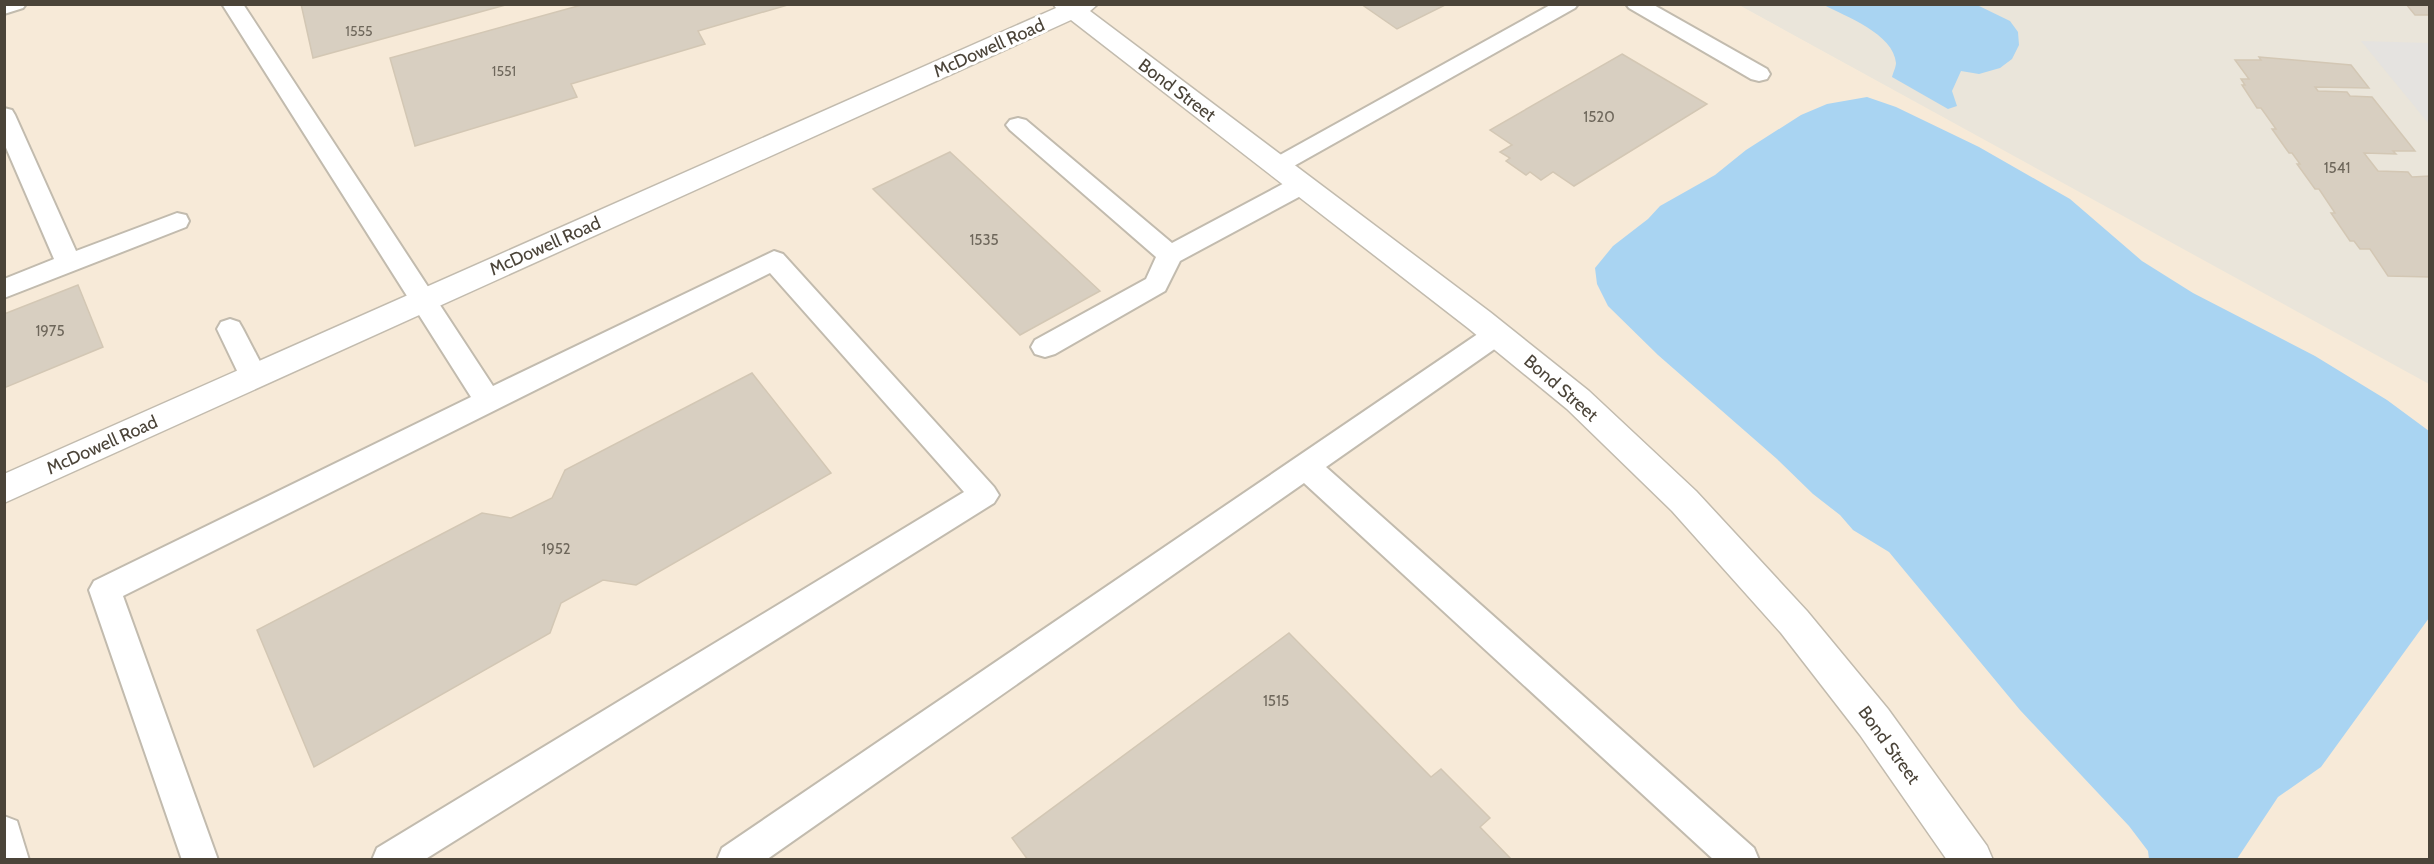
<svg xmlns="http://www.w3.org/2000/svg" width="2434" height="864" viewBox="0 0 2434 864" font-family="Cabin,sans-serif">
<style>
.residential{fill:#eae5da}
.commercial{fill:#f7ead8}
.parking{fill:#e5e3e0}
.water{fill:#a9d4f2}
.building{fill:#d8cfc1;stroke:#d3c7b4;stroke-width:1.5}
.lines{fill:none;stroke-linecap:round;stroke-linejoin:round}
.service-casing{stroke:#c2bbae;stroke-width:4}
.minor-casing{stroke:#c2bbae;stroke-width:3}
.service{fill:#fff;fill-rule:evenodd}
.minor{fill:#fff;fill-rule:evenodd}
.labels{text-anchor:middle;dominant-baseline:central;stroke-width:6;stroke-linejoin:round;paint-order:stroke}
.far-number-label{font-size:14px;fill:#6e675b}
.number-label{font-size:15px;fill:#6e675b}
.street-label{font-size:18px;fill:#4b4439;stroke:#fff}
</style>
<rect width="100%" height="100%" fill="#f6f3ec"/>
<path class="residential" d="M1738 5H2429V385Z"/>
<path class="commercial" d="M5 5H1739L2429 384V859H5Z"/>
<path class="parking" d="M2361 41 2429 43V124Z"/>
<g class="water">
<path d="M1824 5H1977L2010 21 2018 32 2019 45 2012 59 2000 68 1979 74 1961 71 1952 91 1957 106 1948 109 1892 77C1893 73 1896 67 1896 63 1894 34 1845 16 1824 5Z"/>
<path d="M1867 97 1896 107 1979 147 2070 199 2142 261 2193 293 2315 356 2387 400 2429 431V618L2321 767 2278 797 2237 859H2149L2148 851 2129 826 2020 710 1889 552 1853 530 1840 515 1813 494 1777 459 1658 355 1608 306 1597 284 1595 268 1613 246 1648 219 1660 206 1715 175 1746 150 1801 115 1827 104Z"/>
</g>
<g class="building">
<path d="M301 4H509L313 58Z"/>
<path d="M585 4H791L698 31 705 44 571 84 577 97 415 146 390 58Z"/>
<path d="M1361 4H1447L1397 29Z"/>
<path d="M2406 4H2430V15H2415Z"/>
<path d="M1622 54 1707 104 1574 186 1553 172 1541 180 1530 172 1526 175 1506 161 1510 158 1500 152 1512 145 1490 130Z"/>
<path d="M2259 57 2351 65 2369 88 2315 87 2318 91 2347 92 2350 96 2372 97 2415 151H2393L2396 154 2364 153 2378 171 2408 172 2412 177 2430 176V277L2388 276 2370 249H2360L2354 241H2350L2331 213H2335L2319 189H2315L2297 164H2300L2292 153H2289L2272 129H2276L2261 108H2257L2242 85H2245L2241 79H2249L2235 60H2261Z"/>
<path d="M950 152 1100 291 1020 335 873 189Z"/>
<path d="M78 285 103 347 4 388V314Z"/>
<path d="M752 373 831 473 636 585 603 580 561 603 550 633 314 767 257 630 482 513 511 518 552 498 565 470Z"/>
<path d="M1289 633 1431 777 1441 769 1490 818 1480 827 1512 860H1028L1012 838Z"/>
</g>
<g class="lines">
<g class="service-casing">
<g id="service">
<path d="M4 4H26L23 8 4 14Z"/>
<path d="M222 4H243L493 386 774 251 783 254 994 487 999 495 994 503 424 860H372L377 848 964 492 770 273 123 596 218 860H182L89 590 94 581 471 397Z"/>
<path d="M1552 4H1578L1575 8 1285 171 1277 174 1269 171 1265 166 1269 161Z"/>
<path d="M1626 4H1652L1767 69 1770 74 1767 79 1759 81 1751 79 1629 8Z"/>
<path d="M4 108 12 110 15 115 76 251 177 213 186 215 189 221 186 227 4 298V279L54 259 4 143Z"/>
<path d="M1018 118 1026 120 1172 243 1292 179 1301 177 1310 179 1313 185 1310 191 1180 261 1165 291 1055 354 1045 357 1035 354 1031 347 1035 340 1146 279 1156 257 1010 130 1006 125 1010 120Z"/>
<path d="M230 319 239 322 243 329 268 377 264 384 254 387 244 384 240 377 217 329 221 322Z"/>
<path d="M1497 324 1506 327 1510 334 1506 341 1326 467 1754 848 1759 860H1714L1304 483 766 860H717L722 848 1488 327Z"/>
<path d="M4 816 17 821 29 860H4Z"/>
</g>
</g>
<g class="minor-casing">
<path id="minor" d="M1053 4H1098L1090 11 1490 312 1589 391 1696 491 1807 611 1888 709 1987 846 1993 860H1947L1860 735 1781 633 1672 511 1567 409 1468 328 1071 20 4 503V474L1056 8Z"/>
</g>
<use href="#service" class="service"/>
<use href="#minor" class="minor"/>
</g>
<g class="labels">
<g class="far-number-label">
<text x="359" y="31">1555</text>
<text x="504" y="71">1551</text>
</g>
<g class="number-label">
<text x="1599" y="117">1520</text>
<text x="2337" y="168">1541</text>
<text x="984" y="240">1535</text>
<text x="50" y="331">1975</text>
<text x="556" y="549">1952</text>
<text x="1276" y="701">1515</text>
</g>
<g class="street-label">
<text transform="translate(989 48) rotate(-24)">McDowell Road</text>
<text transform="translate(1177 90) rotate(37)">Bond Street</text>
<text transform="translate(545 246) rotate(-24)">McDowell Road</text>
<text transform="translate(1561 388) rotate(41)">Bond Street</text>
<text transform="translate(102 445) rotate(-24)">McDowell Road</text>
<text transform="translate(1889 745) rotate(54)">Bond Street</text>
</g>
</g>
<rect width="2434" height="864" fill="none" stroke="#4b4439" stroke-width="12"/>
</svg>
